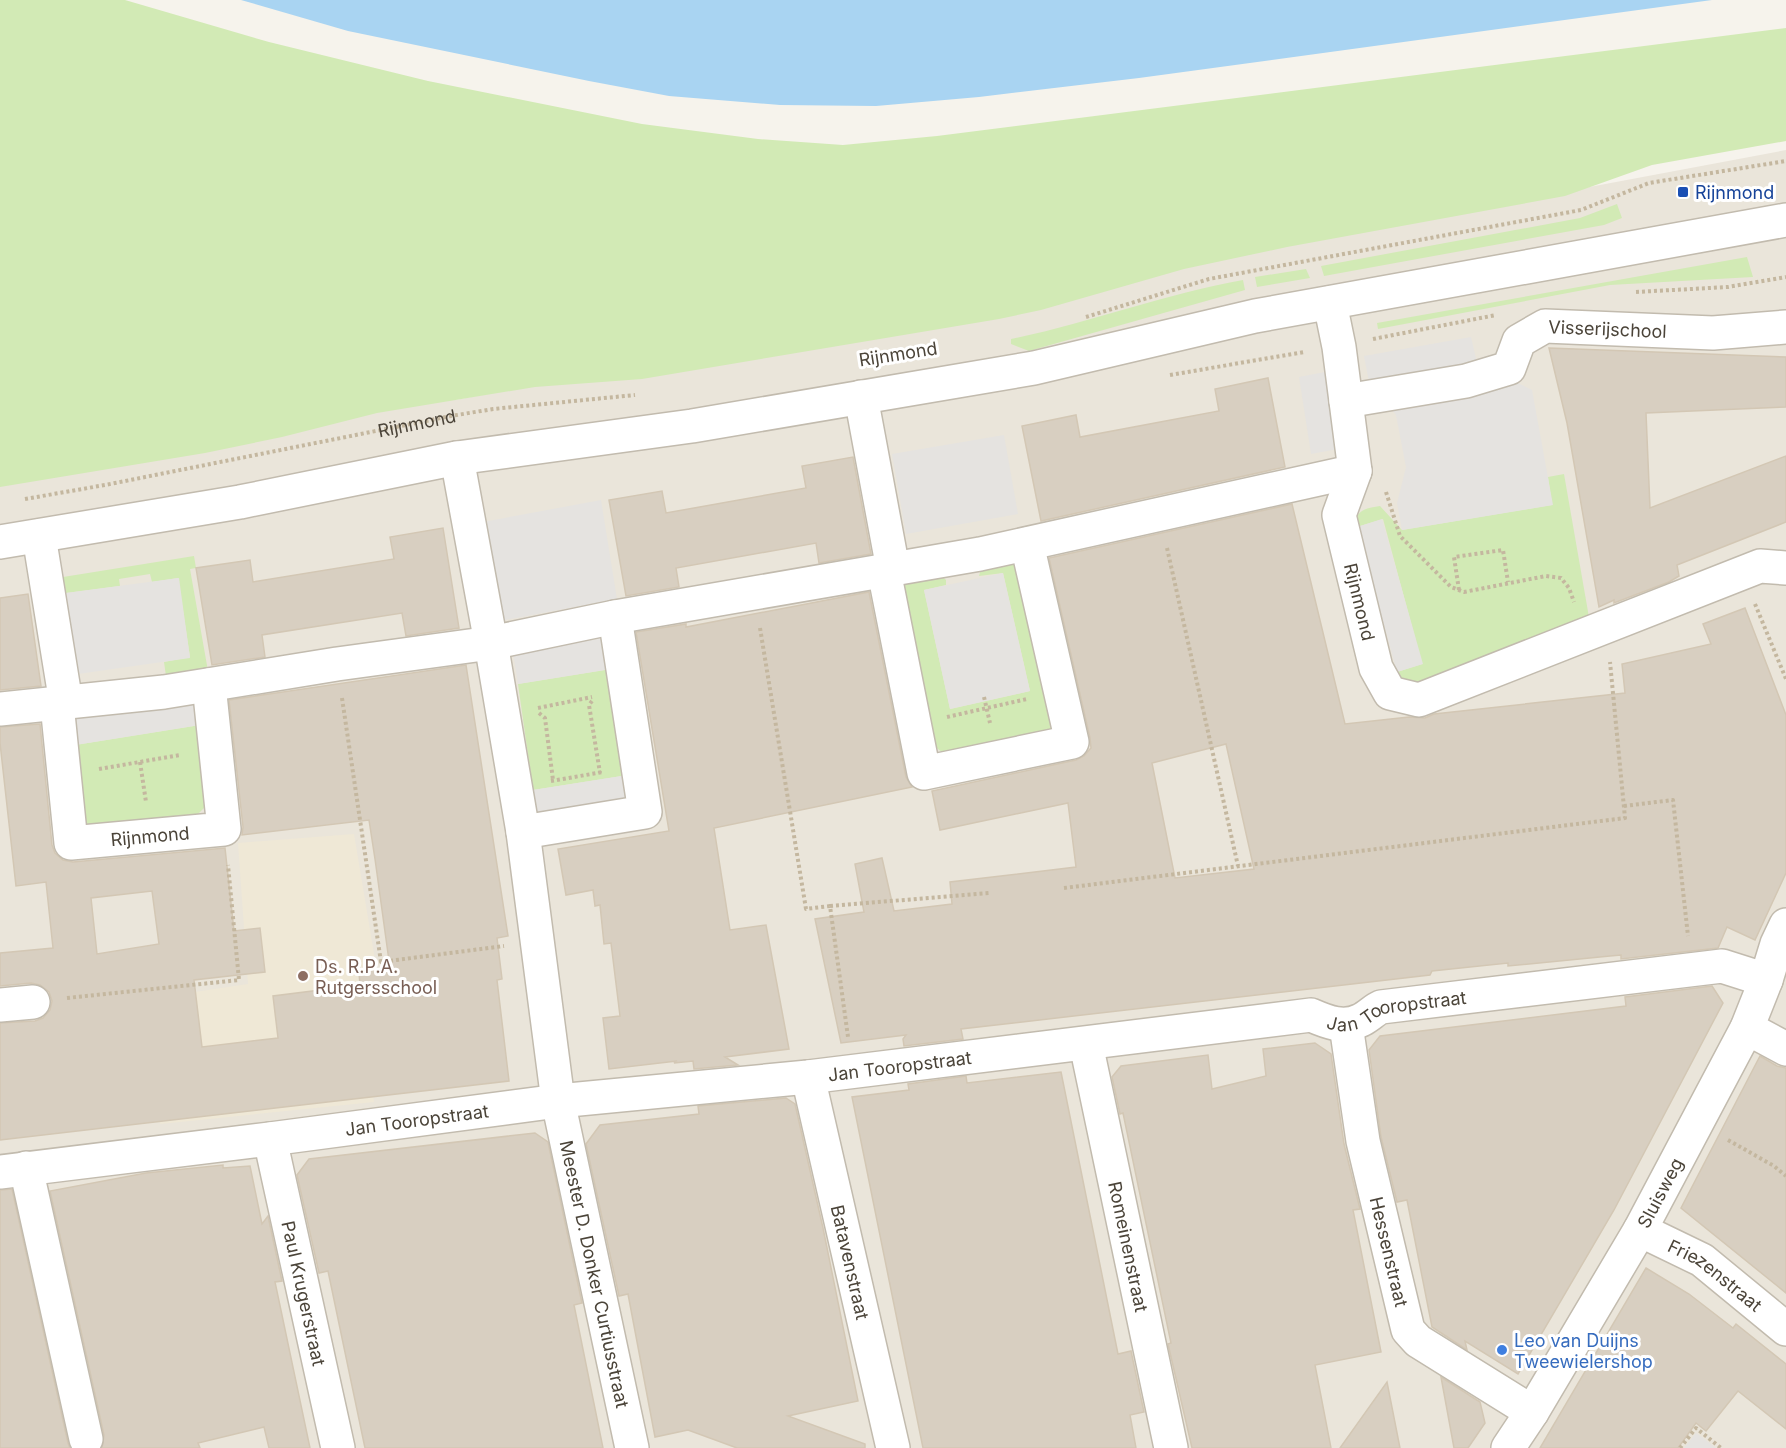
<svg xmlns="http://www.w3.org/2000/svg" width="1786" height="1448" viewBox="0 0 1786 1448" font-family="Inter,sans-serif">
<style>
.residential{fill:#eae5da}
.education{fill:#efe8d6}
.green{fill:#d2eab5}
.parking{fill:#e5e3e0}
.water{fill:#a9d4f2}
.building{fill:#d8cfc1;stroke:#d3c7b4;stroke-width:1.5;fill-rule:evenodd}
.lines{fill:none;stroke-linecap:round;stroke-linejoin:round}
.minor-casing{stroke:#c2bbae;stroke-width:36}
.path{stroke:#c4b79f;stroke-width:4;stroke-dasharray:3 3;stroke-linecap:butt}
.minor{stroke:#fff;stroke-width:33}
.transit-dot{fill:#1a4fb4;stroke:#fff;stroke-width:2}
.education-dot{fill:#8d6e63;stroke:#fff;stroke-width:2}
.shop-dot{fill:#3f7fe0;stroke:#fff;stroke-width:2}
.labels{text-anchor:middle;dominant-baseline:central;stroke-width:6;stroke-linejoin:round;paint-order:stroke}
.transit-label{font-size:18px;fill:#164399;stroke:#fff;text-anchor:start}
.street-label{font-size:18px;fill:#4b4439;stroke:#fff}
.education-label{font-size:18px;fill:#785e54;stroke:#fff;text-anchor:start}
.shop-label{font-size:18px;fill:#366cbe;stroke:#fff;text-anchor:start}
</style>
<rect width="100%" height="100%" fill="#f6f3ec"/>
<path class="residential" d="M1786 150V1448H0V396L455 400Z"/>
<path class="education" d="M354 834 376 966 357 968 374 1102 160 1124 148 999 248 984 238 843Z"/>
<g class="green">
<path d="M0 0H125L269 42 428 81 642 124 758 139 843 145 937 136 1786 28V141L1652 165 1565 196 1287 247 1184 269 1041 310 999 319 642 379 535 387 377 413 282 437 205 453 0 487Z"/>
<path d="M1617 204 1622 218 1604 225 1324 276 1321 266 1580 218Z"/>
<path d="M1747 257 1753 277 1610 285 1378 329 1377 323Z"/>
<path d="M1306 269 1310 278 1257 287 1255 277Z"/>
<path d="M1243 280 1245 290 1029 351 1011 344V339C1089 323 1165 294 1243 280Z"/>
<path d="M1564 474 1590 623 1420 689 1402 683 1397 672 1422 664 1383 519 1357 527C1353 510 1367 508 1380 506L1402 530 1552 505 1548 477Z"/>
<path d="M194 556 196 568 190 569 208 671 166 676 164 662 190 657 178 578 152 582 150 574 119 579 120 586 66 593 63 577Z"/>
<path d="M1020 557 1053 731 943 753 933 745 900 584 943 577 946 580V585L924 590 950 709 1030 691 1003 573 979 576 981 569Z"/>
<path d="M611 669 628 775 533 790 518 684Z"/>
<path d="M200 725 209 796 205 807 196 816 89 826 84 823 69 746Z"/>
</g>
<g class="parking">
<path d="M1471 337 1477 363 1532 390 1553 505 1402 530 1397 503 1406 467 1396 415 1369 382 1364 356Z"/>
<path d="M1325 372 1338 449 1311 454 1299 377Z"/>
<path d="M1004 435 1018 514 906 534 892 454Z"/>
<path d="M601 500 617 599 500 621 483 522Z"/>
<path d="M1382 519 1423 664 1397 672 1357 527Z"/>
<path d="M1003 573 1030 691 950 709 924 590Z"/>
<path d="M179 578 190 658 78 674 66 593Z"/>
<path d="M605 638 611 669 518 684 513 653Z"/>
<path d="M196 698 200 725 69 746 65 716Z"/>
<path d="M628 775 632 808 538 824 533 790Z"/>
<path d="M1696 1433 1716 1448H1684Z"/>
</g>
<path class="water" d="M241 0H1712L1139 78 979 97 876 106 780 105 669 96 589 81 348 31Z"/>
<g class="building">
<path d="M1549 348 1786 357V407L1646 413 1650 508 1786 456V522L1677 565 1679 576 1669 582 1614 603V600L1599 607 1567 423Z"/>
<path d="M1268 378 1285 467 1041 521 1022 426 1076 415 1080 437 1219 411 1215 389Z"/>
<path d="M853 457 871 554 819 563 816 543 676 568 679 587 626 596 609 500 662 491 666 513 806 488 802 466Z"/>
<path d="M1292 504 1345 724 1409 717 1425 718 1434 714 1625 693 1622 664 1711 644 1703 624 1745 608 1786 715V873L1755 940 1727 927 1718 948 1621 959V955L1610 956 1508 966V963L1432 971 1430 975 961 1029 963 1039 904 1046 903 1039 906 1035 841 1043 815 919 864 912 855 864 882 858 894 911 952 904 950 882 1076 867 1068 803 940 830 932 791 1076 760 1084 756 1091 748 1090 738 1049 558ZM1226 744 1254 869 1175 878 1152 763Z"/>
<path d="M443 528 459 628 406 636 402 613 262 635 265 657 212 665 196 568 250 560 253 582 394 559 390 537Z"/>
<path d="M869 592 906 777 912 787 714 828 730 930 766 925 789 1049 725 1057 738 1065 694 1069 693 1061 674 1063 677 1061 609 1069 603 1018 620 1016 611 943 604 944 600 905 595 906 593 890 566 895 558 849 669 831 636 632 686 624V627Z"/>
<path d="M28 594 41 686 0 690V598Z"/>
<path d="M466 665 508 936 497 938 502 979 497 980 509 1081 0 1140V1023L35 1021 43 1018 50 1010 52 1001 49 992 40 985 31 983 0 986V953L53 948 46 882 16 886 0 743V727L40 724 52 845 55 853 63 860 73 862 225 848 234 931 260 928 265 972 194 980 202 1047 278 1038 273 996 360 985 359 972 390 968 375 859 369 820 242 835 243 827 229 700ZM152 891 159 944 97 954 91 898Z"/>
<path d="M1712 986 1723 1003 1614 1210 1518 1374 1465 1341 1467 1350 1432 1327 1407 1200 1397 1202 1381 1137 1369 1050 1380 1036 1626 1006 1625 997Z"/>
<path d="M1315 1043 1331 1054 1344 1144 1360 1209 1353 1210 1381 1352 1315 1365 1331 1448H1192L1168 1344 1171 1343 1123 1113 1120 1114 1112 1077 1121 1066 1208 1055 1212 1089 1266 1076 1263 1049Z"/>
<path d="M1760 1056 1777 1066 1786 1068V1293L1681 1208Z"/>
<path d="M1061 1072 1118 1354 1131 1351 1144 1412 1130 1415 1136 1448H923L852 1097 909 1090 908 1084 966 1076 967 1083Z"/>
<path d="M786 1098 795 1104 823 1228 858 1401 788 1416 865 1444V1448H737L688 1430 655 1437 628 1294 619 1296 586 1144 600 1125 699 1114 698 1106Z"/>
<path d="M535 1133 548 1142 582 1303 574 1305 603 1448H365L328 1271 319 1273 297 1175 309 1159Z"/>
<path d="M223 1165V1168L250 1166 262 1224 268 1216 282 1281 275 1282 310 1448H269L264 1427 198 1443 200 1448H102L104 1435 50 1191 146 1173Z"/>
<path d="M12 1189 68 1443 70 1448H0V1190Z"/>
<path d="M1646 1268 1689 1294 1733 1328 1736 1324 1786 1364V1429L1738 1391 1706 1431 1696 1423 1678 1448H1540Z"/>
<path d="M1441 1377 1480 1402 1485 1423 1468 1448H1454Z"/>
<path d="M1387 1382 1400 1448H1340Z"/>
</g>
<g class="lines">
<g class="minor-casing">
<g id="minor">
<path id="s2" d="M1330 303 1339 347 1355 471 1339 515 1376 668 1390 693 1419 700 1760 566 1786 568"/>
<path d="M861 397 893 569"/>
<path id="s3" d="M1346 401 1466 381 1509 368 1519 341 1545 326 1713 333 1786 327"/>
<path id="s4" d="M457 458 491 643 523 832 558 1101 632 1448"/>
<path d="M39 536 66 703"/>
<path d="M0 542 240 502 457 458 692 426 1034 368 1255 316 1786 220"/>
<path d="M884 571 924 773 1072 742 1027 544"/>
<path id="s5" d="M57 704 71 843 224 829 209 685"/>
<path d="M0 709 164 692 337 664 491 643 615 617 980 554 1355 471"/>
<path d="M523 832 645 812 615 617"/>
<path d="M0 1005 33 1002"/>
<path id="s6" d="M1346 1025 1363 1141 1408 1330 1418 1341 1532 1412"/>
<path d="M1747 1028 1786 1049"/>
<path id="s7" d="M1086 1044 1171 1448"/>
<path id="s8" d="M808 1077 893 1448"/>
<path id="s9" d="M270 1139 338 1448"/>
<path d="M26 1168 86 1439"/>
<path id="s10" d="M0 1172 270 1139 558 1101 808 1077 1311 1015C1327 1022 1344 1029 1361 1020 1369 1016 1374 1010 1381 1007L1722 966 1766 980"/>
<path id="s11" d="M1640 1230 1702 1260 1786 1329"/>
<path id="s12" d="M1508 1448 1532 1412 1640 1230 1747 1028 1766 980 1777 944 1786 925"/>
</g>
</g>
<g class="path">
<path d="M1636 292 1728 287 1786 277"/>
<path d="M1086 317 1209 279 1581 210 1649 183 1786 161"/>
<path d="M1373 339 1496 315"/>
<path d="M1170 375 1304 352"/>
<path d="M1386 492 1400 536 1451 587 1464 592 1546 576 1561 578 1569 588 1574 602"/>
<path id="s1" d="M25 499 105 485 451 416 493 409 635 395"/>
<path d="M1167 548 1238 866"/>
<path d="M1459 590 1454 557 1503 550 1508 582"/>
<path d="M1755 604 1786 679"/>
<path d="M760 628 806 909 830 906 848 1037"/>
<path d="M984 697 990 723"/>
<path d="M342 698 381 962 504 946"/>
<path d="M592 701 589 705 600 773"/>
<path d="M538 708 592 697"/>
<path d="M539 713 545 718 553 780"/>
<path d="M947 717 1027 699"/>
<path d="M140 762 146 802"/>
<path d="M99 769 180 755"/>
<path d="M551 781 603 772"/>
<path d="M1624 806 1673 800 1688 936"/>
<path d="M1064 888 1625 818 1610 662"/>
<path d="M830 906 989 893"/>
<path d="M67 998 239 980 228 865"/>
<path d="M1728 1140 1774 1166 1786 1176"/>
<path d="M1680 1448 1696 1428 1721 1448"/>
</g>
<use href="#minor" class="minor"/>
</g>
<rect class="transit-dot" x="1677" y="186" width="12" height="12" rx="3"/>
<circle class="education-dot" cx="303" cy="976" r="6"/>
<circle class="shop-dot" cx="1502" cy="1350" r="6"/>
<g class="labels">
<g class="transit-label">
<text x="1695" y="192">Rijnmond</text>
</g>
<g class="street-label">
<text stroke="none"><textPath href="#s3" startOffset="288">Visserijschool</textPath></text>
<text transform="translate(898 354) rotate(-9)">Rijnmond</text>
<text stroke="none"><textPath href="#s1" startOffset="399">Rijnmond</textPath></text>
<text stroke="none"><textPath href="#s2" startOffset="306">Rijnmond</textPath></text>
<text stroke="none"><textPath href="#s5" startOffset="219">Rijnmond</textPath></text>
<text stroke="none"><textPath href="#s10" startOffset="1410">Jan Tooropstraat</textPath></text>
<text stroke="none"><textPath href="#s10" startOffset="906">Jan Tooropstraat</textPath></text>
<text stroke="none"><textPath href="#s10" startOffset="420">Jan Tooropstraat</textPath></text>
<text stroke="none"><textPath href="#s12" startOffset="297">Sluisweg</textPath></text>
<text stroke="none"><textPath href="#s7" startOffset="207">Romeinenstraat</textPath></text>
<text stroke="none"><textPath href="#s6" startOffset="231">Hessenstraat</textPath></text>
<text stroke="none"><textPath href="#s8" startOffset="190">Batavenstraat</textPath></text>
<text stroke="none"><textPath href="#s4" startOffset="828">Meester D. Donker Curtiusstraat</textPath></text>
<text stroke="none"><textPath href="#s11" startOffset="88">Friezenstraat</textPath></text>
<text stroke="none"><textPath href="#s9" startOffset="158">Paul Krugerstraat</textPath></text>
</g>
<g class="education-label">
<text x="315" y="966">Ds. R.P.A.<tspan x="315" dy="21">Rutgersschool</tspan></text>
</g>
<g class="shop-label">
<text x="1514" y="1340">Leo van Duijns<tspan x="1514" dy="21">Tweewielershop</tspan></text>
</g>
</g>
</svg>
